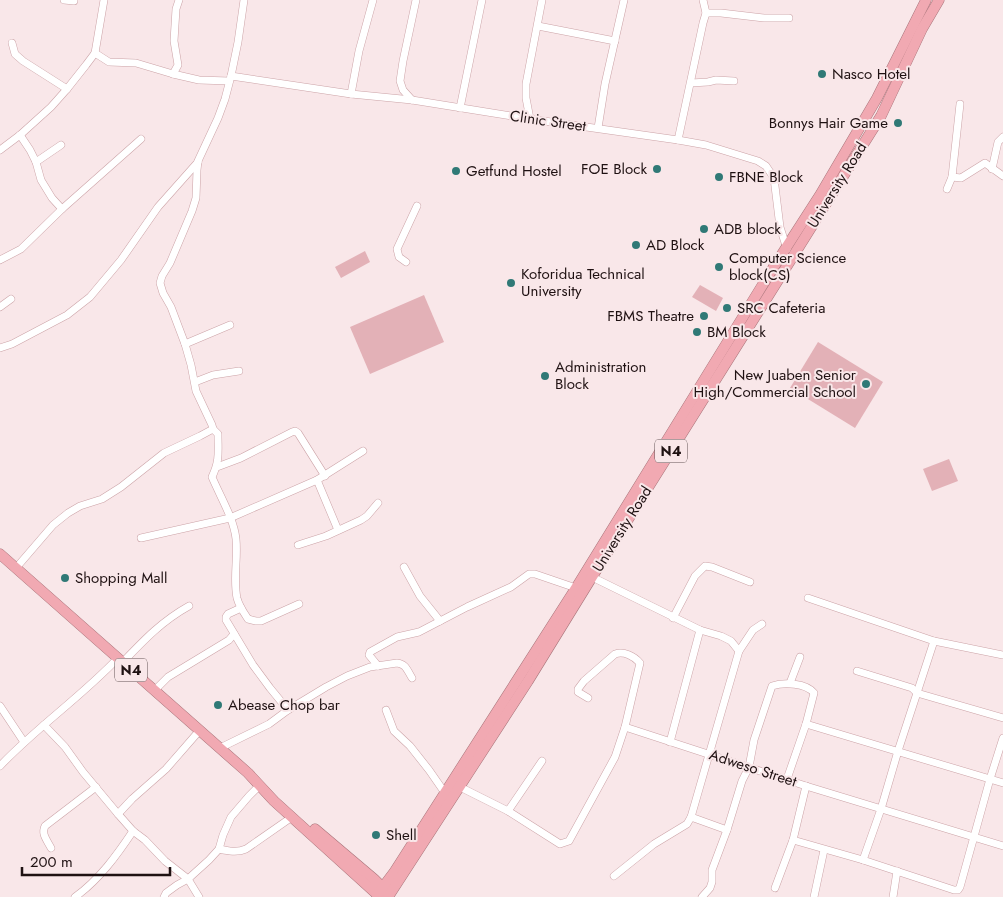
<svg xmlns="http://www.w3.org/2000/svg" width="1003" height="897" viewBox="0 0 1003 897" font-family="Jost,sans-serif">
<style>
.pitch{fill:#e3b1b7}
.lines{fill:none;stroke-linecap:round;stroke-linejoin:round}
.minor-casing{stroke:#cca3a7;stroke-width:8}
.highway-casing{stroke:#a8747a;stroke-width:11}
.minor{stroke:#fff;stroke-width:7}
.highway{stroke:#f1a9b2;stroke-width:10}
.poi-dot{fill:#307976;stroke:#f9e7e9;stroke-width:2}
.labels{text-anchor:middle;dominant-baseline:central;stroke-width:4;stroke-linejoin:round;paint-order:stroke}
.shield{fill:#f9e7e9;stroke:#605152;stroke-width:1}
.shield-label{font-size:14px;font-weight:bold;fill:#1f1112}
.poi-label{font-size:15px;fill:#1f1112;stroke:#f9e7e9;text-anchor:start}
.street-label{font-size:15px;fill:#1f1112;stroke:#f9e7e9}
</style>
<rect width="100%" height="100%" fill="#f9e7e9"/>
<g class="pitch">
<path d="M365 251 370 262 341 278 335 267Z"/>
<path d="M700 285 723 298 716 311 692 297Z"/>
<path d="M424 295 444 342 370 374 350 327Z"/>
<path d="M818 342 883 382 855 428 790 388Z"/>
<path d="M949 459 958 481 932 491 923 469Z"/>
</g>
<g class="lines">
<g class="minor-casing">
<g id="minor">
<path d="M64 0 74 1"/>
<path d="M706 13H721L764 18H789"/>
<path d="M538 26 615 41"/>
<path d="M12 43 15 54 23 61 67 89"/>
<path d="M95 53 109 62 136 63 173 74 178 65 174 41 176 9 179 0"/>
<path d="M173 74 199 80 229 81"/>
<path d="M231 76 351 94 412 100 530 119 678 140 706 145 758 161 766 166 774 178 780 227 787 249"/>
<path d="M691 83 708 82 716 80 734 81"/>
<path d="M351 94 359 51 373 0"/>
<path d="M412 100 403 90 400 81 403 61 416 0"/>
<path d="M460 108 482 0"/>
<path d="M530 119 526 98V84L542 0"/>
<path d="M598 128 605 84 624 0"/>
<path d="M20 135 30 150 36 162 41 180 52 198 62 209"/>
<path d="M678 140 703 23 706 13 703 0"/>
<path d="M0 150 20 135 51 107 67 89 86 65 95 53 104 0"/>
<path d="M36 162 61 145"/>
<path d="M992 169 998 142 1003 137"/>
<path d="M952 177 961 178 985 163 1003 176"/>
<path d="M947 189 952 177 960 104"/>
<path d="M0 260 21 249 62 209 141 139"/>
<path d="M406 262 399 257 397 249 417 206"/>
<path d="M0 307 11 299"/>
<path d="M185 344 230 325"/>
<path d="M0 348 12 344 67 315 90 297 121 260 158 207 198 162"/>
<path d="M195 382 213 375 239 371"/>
<path d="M213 429 218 434C218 452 220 460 212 477 220 496 234 519 236 539 238 559 233 579 237 598 239 606 244 613 248 619L256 621H261L299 604"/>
<path d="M217 467 241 458 292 432 295 431 298 433 325 476"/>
<path d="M317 480 338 530"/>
<path d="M141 538 230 518 317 480 363 451"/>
<path d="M298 545 326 536 361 520 367 516 378 503"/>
<path d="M404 567 420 596 440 621"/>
<path d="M16 568 53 525 68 513 80 506 102 499 121 487 164 453 200 436 213 429 212 425 196 391 191 365 185 344 171 307 163 293 160 283 162 276 170 263 192 211 196 198 197 170 198 161 218 118 225 99 231 76 238 42 244 0"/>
<path d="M592 577 700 630"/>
<path d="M808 598 934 641 1003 655"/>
<path d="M241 608 228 614 226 617V620L253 665 270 688 288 710"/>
<path d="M673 618 695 576 705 566 712 567 750 582"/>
<path d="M739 651 753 630 762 624"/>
<path d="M123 662C144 640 162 621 189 606"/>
<path d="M378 666 369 655 370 652 397 637 419 632 467 607 511 587 529 574H535L576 588"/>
<path d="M857 671 912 688 917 693 1003 718"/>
<path d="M790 683 800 657"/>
<path d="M155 690 168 677 229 640 234 634"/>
<path d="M0 706 24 742"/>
<path d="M386 710 394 731 410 746 429 770 445 793"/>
<path d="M806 724 1003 783"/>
<path d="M44 725 65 747 83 772 118 814 133 831 145 840 165 861 188 879 199 897"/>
<path d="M625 727 806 786 1003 846"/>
<path d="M670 742 700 630 721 636 731 641 739 651 691 817"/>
<path d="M220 748 269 724 288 710 326 687 347 676 370 667 397 663C406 664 407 670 412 678"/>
<path d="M0 766C37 727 81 697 118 658"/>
<path d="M806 786 793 840 863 860 954 890H958L960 887 990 779 1003 738"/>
<path d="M460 787 508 811 560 844 569 841 615 757 625 727 640 663C634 656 624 651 615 654L584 681 578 689V692L588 698"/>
<path d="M508 811 542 761"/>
<path d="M118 814 132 799 166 769 200 730"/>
<path d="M51 848C47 840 41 834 45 826L96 787"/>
<path d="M219 849C228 851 237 853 246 849L292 817"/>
<path d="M863 860 881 809 898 751 934 641"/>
<path d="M614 876 654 844 687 824 691 817 727 830"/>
<path d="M775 888 793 840"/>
<path d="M75 897C99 880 117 855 133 831"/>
<path d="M164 897 166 893 177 885 188 879 209 860 219 849 223 835 231 817 249 796 260 785"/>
<path d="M702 897 710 888 712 882V870L727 830 742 781 749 767 754 740 772 686C784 682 806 683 814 693L806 724 787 779"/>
<path d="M814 897 824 850"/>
<path d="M893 897 897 871"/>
</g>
</g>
<g class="highway-casing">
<g id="highway">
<path d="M0 554 248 773 274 801 380 897"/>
<path d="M315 829 374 879 387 892"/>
<path d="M377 895 395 871 576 588 773 268 820 195 877 98 926 0"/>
<path d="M388 897 528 681 592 577 881 116 922 29 939 0"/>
</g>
</g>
<use href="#minor" class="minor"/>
<use href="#highway" class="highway"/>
</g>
<g class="poi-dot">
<circle cx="822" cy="74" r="5"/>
<circle cx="898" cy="123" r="5"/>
<circle cx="657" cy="169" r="5"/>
<circle cx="456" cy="171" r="5"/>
<circle cx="719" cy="177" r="5"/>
<circle cx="704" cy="229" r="5"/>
<circle cx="636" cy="245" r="5"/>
<circle cx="719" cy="267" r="5"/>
<circle cx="511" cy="283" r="5"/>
<circle cx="727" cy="308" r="5"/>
<circle cx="704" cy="316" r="5"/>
<circle cx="697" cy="332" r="5"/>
<circle cx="545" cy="376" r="5"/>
<circle cx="866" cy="384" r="5"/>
<circle cx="65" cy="578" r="5"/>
<circle cx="218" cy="705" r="5"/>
<circle cx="376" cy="835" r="5"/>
</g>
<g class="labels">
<g class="shield">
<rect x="655" y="439.5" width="32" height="23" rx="4"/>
<rect x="115" y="658.5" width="32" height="23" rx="4"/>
</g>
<g class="shield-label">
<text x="671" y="451">N4</text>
<text x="131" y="670">N4</text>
</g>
<g class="poi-label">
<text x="832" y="74">Nasco Hotel</text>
<text x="888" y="123" text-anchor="end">Bonnys Hair Game</text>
<text x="647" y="169" text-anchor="end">FOE Block</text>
<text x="466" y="171">Getfund Hostel</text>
<text x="729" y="177">FBNE Block</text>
<text x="714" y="229">ADB block</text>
<text x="646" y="245">AD Block</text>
<text x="729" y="258">Computer Science<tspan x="729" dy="17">block(CS)</tspan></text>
<text x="521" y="274">Koforidua Technical<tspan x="521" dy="17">University</tspan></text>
<text x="737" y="308">SRC Cafeteria</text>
<text x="694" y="316" text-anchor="end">FBMS Theatre</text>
<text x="707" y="332">BM Block</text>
<text x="555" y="367">Administration<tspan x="555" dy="17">Block</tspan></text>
<text x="856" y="375" text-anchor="end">New Juaben Senior<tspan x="856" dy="17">High/Commercial School</tspan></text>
<text x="75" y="578">Shopping Mall</text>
<text x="228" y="705">Abease Chop bar</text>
<text x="386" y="835">Shell</text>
</g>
<g class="street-label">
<text transform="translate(548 121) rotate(8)">Clinic Street</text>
<text transform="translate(837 185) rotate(-58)">University Road</text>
<text transform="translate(622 529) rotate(-58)">University Road</text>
<text transform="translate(753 768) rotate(18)">Adweso Street</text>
</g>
</g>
<path d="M22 867v8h148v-8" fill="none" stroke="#1f1112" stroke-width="2.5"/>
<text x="30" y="867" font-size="15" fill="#1f1112" stroke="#f9e7e9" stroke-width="4" paint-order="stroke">200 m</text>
</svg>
